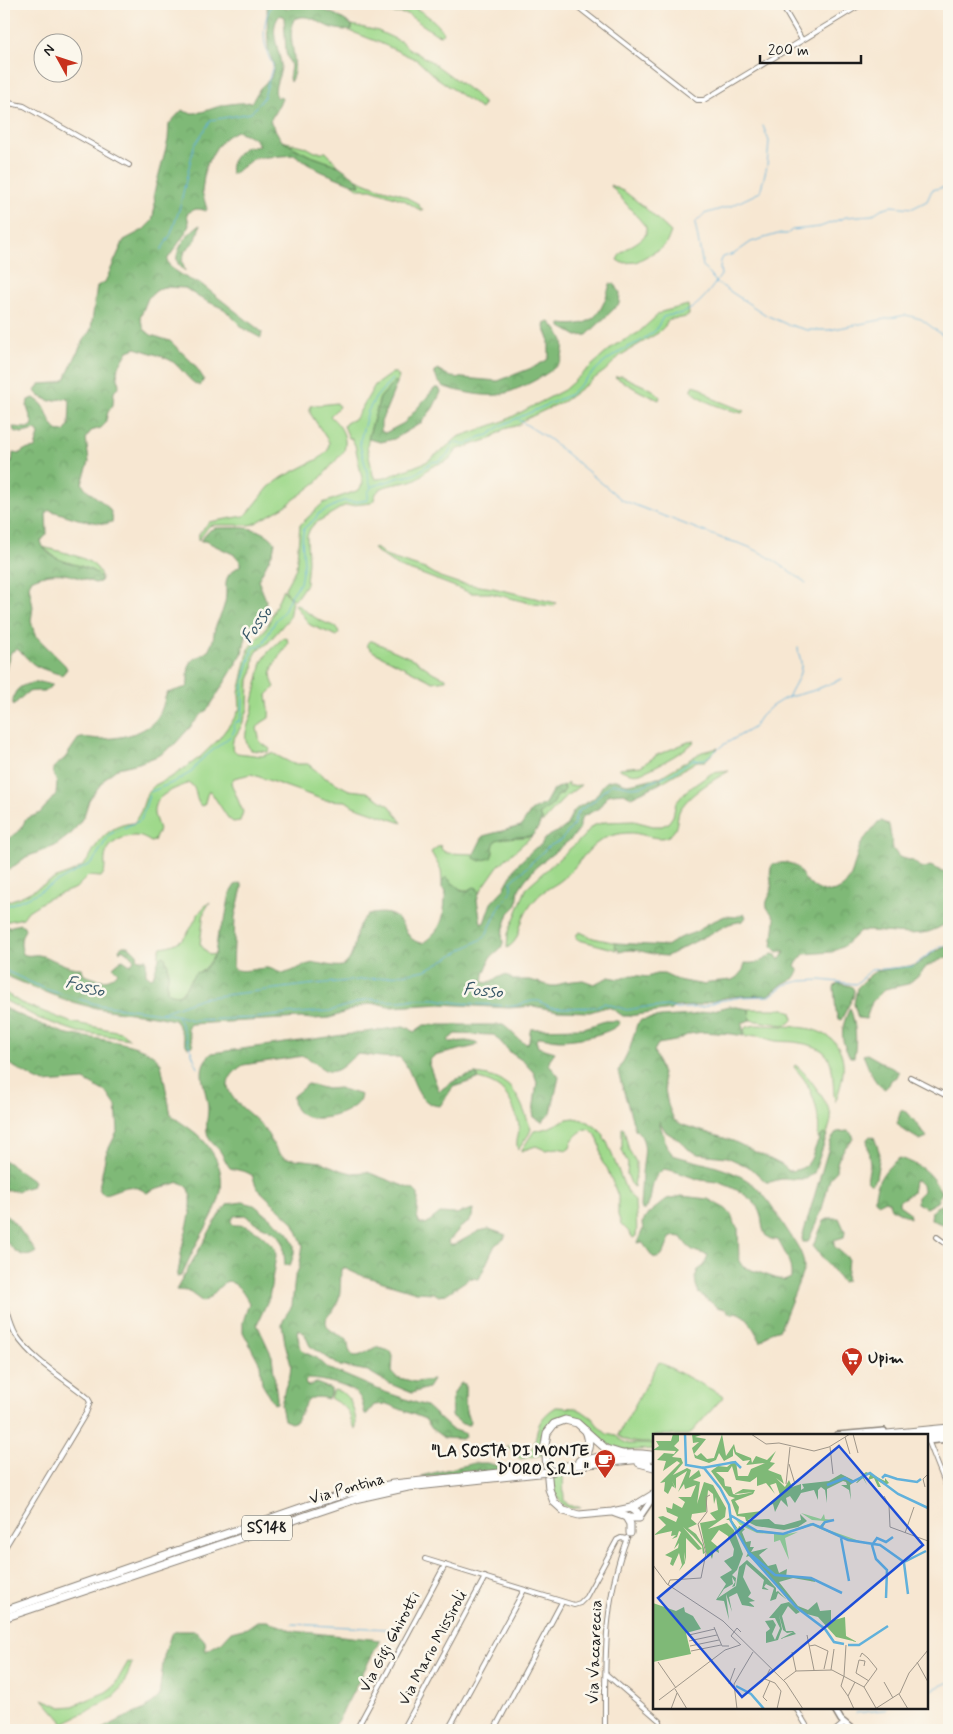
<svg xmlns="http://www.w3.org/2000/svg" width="953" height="1734" viewBox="0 0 953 1734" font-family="Mynerve,sans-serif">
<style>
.grass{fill:#9fd98b;stroke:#5e7a54}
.forest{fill:url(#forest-crowns);stroke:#4e6a4a}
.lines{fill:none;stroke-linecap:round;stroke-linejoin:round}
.stream{stroke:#61b1db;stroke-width:1}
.minor-casing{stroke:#8a8277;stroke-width:6}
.tertiary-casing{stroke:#8a8277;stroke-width:8}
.trunk-casing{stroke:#8a8277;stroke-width:9}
.minor{stroke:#fff;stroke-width:4}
.tertiary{stroke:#fff;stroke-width:5}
.trunk{stroke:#fff;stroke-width:7}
.trunk-bridge-casing{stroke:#8a8277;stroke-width:9;stroke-linecap:butt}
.trunk-bridge{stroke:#fff;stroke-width:7}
.labels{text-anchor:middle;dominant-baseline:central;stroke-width:5;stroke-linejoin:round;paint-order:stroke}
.shield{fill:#fbf7ec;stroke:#5f5e5a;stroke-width:1}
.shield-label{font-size:15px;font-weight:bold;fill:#1c1c1c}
.poi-label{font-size:16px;font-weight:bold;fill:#1c1c1c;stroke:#fbf7ec;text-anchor:start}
.street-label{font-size:16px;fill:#1c1c1c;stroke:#fbf7ec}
.water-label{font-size:18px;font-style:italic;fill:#385868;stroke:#fbf7ec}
.inset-river{fill:none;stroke:#61b1db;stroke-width:2.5}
.inset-road{fill:none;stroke:#9f9689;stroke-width:1}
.view{fill:#1d4ed8;fill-opacity:0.15;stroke:#1d4ed8;stroke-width:2.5}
.inset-edge{fill:none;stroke:#1c1c1c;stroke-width:2.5}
</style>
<defs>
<pattern id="forest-crowns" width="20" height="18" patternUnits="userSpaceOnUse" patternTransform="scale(1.25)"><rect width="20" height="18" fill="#7fb977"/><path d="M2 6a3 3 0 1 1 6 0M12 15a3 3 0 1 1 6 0" fill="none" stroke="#6d9e66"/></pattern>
</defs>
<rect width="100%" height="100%" fill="#fbf7ec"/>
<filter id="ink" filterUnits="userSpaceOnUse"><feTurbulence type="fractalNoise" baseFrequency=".02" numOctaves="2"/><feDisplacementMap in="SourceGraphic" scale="10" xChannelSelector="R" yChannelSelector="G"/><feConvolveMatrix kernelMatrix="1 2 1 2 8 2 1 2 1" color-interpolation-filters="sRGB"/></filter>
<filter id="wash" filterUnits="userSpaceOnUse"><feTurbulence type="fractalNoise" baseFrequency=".0096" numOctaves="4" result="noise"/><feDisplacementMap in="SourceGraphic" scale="20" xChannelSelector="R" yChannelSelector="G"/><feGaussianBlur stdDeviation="1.12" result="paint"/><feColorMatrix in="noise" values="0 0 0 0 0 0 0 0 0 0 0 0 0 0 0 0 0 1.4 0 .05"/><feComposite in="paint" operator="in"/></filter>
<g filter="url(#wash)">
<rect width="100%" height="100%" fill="#f7e7d2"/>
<g class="grass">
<path d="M353 4C370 4 388 2 404 4 414 5 442 24 443 33L441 35 436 34 407 14 381 12 359 7Z"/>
<path d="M352 25 378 31 402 42 408 48 432 62 475 94 484 104 481 109 433 75 417 60 378 42 350 31 352 29Z"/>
<path d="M282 141 306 147 315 152H326L339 166 308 155Z"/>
<path d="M357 179 376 187 398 193 417 203 423 211 420 210 404 200 371 189H359L352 184 360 185Z"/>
<path d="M610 185 625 192 643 206 671 232 667 242 662 248 636 262 622 263 617 260C622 247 638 245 646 234V227Z"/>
<path d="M688 305 689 315C682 320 676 317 668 320L665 326 658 333 621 355 606 370 564 401 524 420 519 425 504 429 490 439 456 450C451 464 439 461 428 469 424 472 421 477 416 479 403 486 376 481 374 500L371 503 344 506 314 524 310 529 307 536 308 561 306 584 295 600 287 595 285 588 296 568 300 525 323 503 359 490 363 483 355 445 351 438H349L344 426 346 423 356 418 375 385 392 373H396L399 377 397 383 395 381 380 398 370 431 367 446 373 475 376 479 385 478 426 462 444 449 458 437 504 421 564 390 615 345 638 333 661 312Z"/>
<path d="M622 376 653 390 660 397 659 400 641 392 615 377Z"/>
<path d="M693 385 700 387 714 399 744 411 742 413C726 409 701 403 691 389Z"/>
<path d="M337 403 339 407 330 416C341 426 348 436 344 451L318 481 287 505 254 524 249 525H213L209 526 198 541 199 534 209 522 244 516 249 512 269 487 283 477 320 458 328 450 329 442 310 413V406Z"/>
<path d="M43 547C59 552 100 557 101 578 91 566 77 566 63 562 56 559 49 552 43 547Z"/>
<path d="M376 548 388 557 428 570 440 577 458 583 493 588 556 603 553 606 534 604 490 593H471L424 575 399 567 373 549Z"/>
<path d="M283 589 292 601 289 618 267 644 258 650 254 657 253 670 249 680 248 709 241 727 233 740 232 748 237 753 262 756 272 753 293 764H308L324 777 349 790 367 792 390 806 402 823 353 806 346 801 324 800 251 774 234 778 231 783 243 812 240 821 233 822 228 818 211 792 209 791C206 795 206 801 204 805L201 806C194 799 198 787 189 783 175 789 152 795 154 814 155 819 158 825 159 830L154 841 151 842C146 839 141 836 135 836 122 836 107 843 105 858 104 865 107 870 101 877L88 876 76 888 47 899 28 911 23 918 4 922V902C23 898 38 887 56 878 64 875 74 872 81 867 87 863 90 856 94 849 104 833 116 824 134 823L141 811 147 793 155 785 173 776 199 758 218 740 236 716 240 708 239 693 249 648 267 627Z"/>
<path d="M297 604C310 615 320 622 337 627L339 633 337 636 310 625 295 605Z"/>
<path d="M283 638H287L288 643C281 658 264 668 275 687L267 695C268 705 270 708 269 718L261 723 257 728 260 742 270 749 268 752 251 750C237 735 255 718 253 702L262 662 269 651Z"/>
<path d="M369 641H372L415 660 434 673 446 678V680L433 682 374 652 368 647 367 644Z"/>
<path d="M695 741C687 750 651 770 640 773 633 775 627 772 621 770L619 768 641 766 657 755 688 742Z"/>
<path d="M718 748 705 761H697L659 784 661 781 660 777 702 752Z"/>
<path d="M729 771C712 781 693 791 681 808 675 816 680 828 670 835 659 843 641 832 629 833 620 833 607 836 600 841 584 851 575 871 559 882 550 888 542 891 535 900 530 905 526 912 523 919 518 931 519 941 507 948L508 934 527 887 582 838 592 826 605 822 634 821 653 826H662L668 823 673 816 676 803 686 791 712 773Z"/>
<path d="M568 783 569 786 581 785 565 797 542 823V818L539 816C545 806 552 808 557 796L562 794 565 789 564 786Z"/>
<path d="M532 836 498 866 479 893 477 888C460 893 458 888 446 877L442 881 441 870 431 852 440 845 442 850 447 853 474 854V858L493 854 492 845 495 840 505 838Z"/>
<path d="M210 902 204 912 200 944 209 955 215 954C212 959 209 966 203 970 200 973 196 973 193 976 188 982 185 991 178 995L171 994 167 991C166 978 172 967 164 956L159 958V951L161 947C196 943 188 917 210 902Z"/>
<path d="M580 932 593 938 617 943 615 946 617 950 579 940 576 938 577 934Z"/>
<path d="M4 992 21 1003 70 1022 121 1032 130 1039 78 1032 40 1019 4 1000Z"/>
<path d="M749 1009H784L792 1012 793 1020 790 1023 784 1025 750 1020Z"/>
<path d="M756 1025C773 1026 802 1025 817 1031 851 1043 846 1075 835 1102 830 1071 840 1049 800 1043 792 1041 784 1042 776 1041 764 1039 758 1033 746 1037L744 1030 746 1027Z"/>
<path d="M795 1065C805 1070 830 1105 831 1116 832 1121 828 1129 827 1135L823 1134 818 1139C820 1122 817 1102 808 1086 805 1079 799 1073 794 1067Z"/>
<path d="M475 1074C515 1078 518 1096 531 1129L529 1134 518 1150C515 1142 519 1135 519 1127 519 1123 517 1119 516 1115 509 1094 500 1084 478 1079V1076Z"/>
<path d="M574 1118C587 1120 595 1125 604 1135V1139L607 1142 626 1190 635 1201C635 1213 638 1225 636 1236L633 1238 629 1232 621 1224 618 1215V1196L607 1168 602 1162 600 1145 596 1135 591 1130 585 1129C577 1134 572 1138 570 1148L567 1150 557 1148 545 1150 536 1146 521 1151 534 1131 548 1128 567 1119Z"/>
<path d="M622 1128 624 1129 629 1150 636 1162V1173L634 1187 632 1186 627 1174 628 1164 622 1150Z"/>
<path d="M659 1362 724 1396 689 1435H654V1443C641 1443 628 1444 618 1435Z"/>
<path d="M334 1390C338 1391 343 1392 345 1395 353 1401 357 1420 356 1429 351 1424 351 1416 347 1410 342 1404 336 1402 330 1398Z"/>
<path d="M556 1407 575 1408 582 1411 592 1418 601 1429 607 1434 616 1436 622 1441 629 1444H654V1449L621 1451 610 1448 583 1420C570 1413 549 1414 545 1432 544 1438 544 1446 544 1452L542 1455 520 1459 516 1453 507 1447 509 1446 521 1452H530C542 1433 530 1424 556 1407Z"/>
<path d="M563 1475 564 1500 568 1505 581 1507C559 1514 555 1492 551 1476Z"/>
<path d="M128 1662 132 1663C128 1673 125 1684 118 1692 107 1704 80 1714 64 1723L43 1699 62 1707 73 1706 106 1692 114 1686Z"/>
</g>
<g class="forest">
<path d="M267 4H283L285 9 309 4 336 15 352 25V29L350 31C343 29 335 30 329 27 316 21 308 13 294 19 285 40 302 63 290 82L289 78 291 66 286 53 284 17 280 15C268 28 279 49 281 64 282 76 271 86 277 98L280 96 282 99 270 121 282 141 308 155 339 166 357 179 360 185 352 184 320 171 295 155 254 158 233 174 231 173C228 161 238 154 245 147H253L259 146C256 136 245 134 236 131L226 137 216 148 205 168 202 192 207 209 206 211C198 208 194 208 187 214L189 225 186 232 167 260 170 267 188 279 201 284 262 332 261 338 244 329 224 309 200 298 185 288 163 287 156 291 148 298 140 318 144 329 151 335 170 341 194 364 204 379 200 386C188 382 182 367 170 360 160 355 147 352 136 348L128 351 117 370 119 386 114 392 113 405 108 412 105 424 101 428 91 431 86 438 89 462 82 483C90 498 116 504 112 522L105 524 78 519 49 510 46 514 47 534 41 541C47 566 86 560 101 578L100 582 95 583C71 575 56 568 31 580L29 586 33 607 31 621 35 635 65 665 67 669 62 675C53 672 39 669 32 663 26 658 23 653 17 649L11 652 7 663 4 681V632L7 628V620L4 587V465L12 462 13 453 19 454 24 450 35 448 39 434 36 430 22 433 14 431 13 427 28 428 33 425 27 407 28 400 34 398C38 401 42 403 44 407 50 417 51 432 64 432L69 426 70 402 67 398 50 401 39 396 35 391 40 384 57 383 65 379 81 345 91 329 97 286 105 282 124 240 143 230 152 221 155 207 154 193 168 140 169 124 182 110C195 118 210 108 224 105 233 103 243 103 252 102L260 88 271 78 274 66 268 49Z"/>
<path d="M200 225 196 240 185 251 182 261 185 271C182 268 178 265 177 261 175 249 190 230 200 225Z"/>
<path d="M610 284H615L620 293 619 304 587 335 577 336 561 327V324C594 328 602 313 610 284Z"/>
<path d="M550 322C554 327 561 334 563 341 564 345 563 355 561 360 555 373 512 393 498 395 484 396 472 394 459 391 444 387 440 388 434 372L437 369 451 377 498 381 534 367 547 360 549 356V339L544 327 545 323Z"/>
<path d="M395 381 397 383 381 422V431L385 433 404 423 435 388H439L441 392 433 408 421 423 394 439 381 442 368 439 380 398Z"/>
<path d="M215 528C236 528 260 524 275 542L273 552 258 580 266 600 264 613 248 629 242 654 209 708 200 716 175 744 160 755 139 763 118 768 106 777 89 800 84 816 72 833 55 846 26 857 4 874V842L20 830 26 819 40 813 56 794 57 783 53 773V768L65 758 78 739C85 736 94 739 101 739 122 738 152 733 161 711 164 705 164 699 167 693L187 687C189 679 187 670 190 663 193 657 204 656 208 650 214 643 213 636 215 628 218 620 222 614 224 606 230 587 218 578 240 566V561L235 555 205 541H200L210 530Z"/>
<path d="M40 682 53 685 45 691C21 691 30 692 13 705 12 686 25 684 40 682Z"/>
<path d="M657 777H660L661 781 659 784 631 797 624 793 611 794 607 796 599 808 584 816 581 819 579 830 571 839 536 867 525 880 519 889 517 905 509 913 502 934 503 943 501 948 491 957 484 974 483 982 487 983 504 975 508 976 513 980H530L551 986H557L564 982 583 980 594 984 609 977 620 979 631 975 648 977 656 974H664L677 980 705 985 709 982 732 980 737 977 743 970 745 963C756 964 764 961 772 954L776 955 778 959H780L785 952 783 951 777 952 772 947 775 921C774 914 769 912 767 907 765 902 770 896 771 892 773 882 767 872 773 864 780 863 789 861 795 866 799 868 800 872 802 875 807 884 820 893 830 892 854 890 853 862 860 846 864 838 873 829 878 822L882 821 889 825 893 849 899 857 913 861 920 867 925 868 930 866 945 872 949 868V922C942 926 935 930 928 932 906 937 882 930 860 931L844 946 832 952 804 954 795 965 799 972 794 979 784 983 769 995 739 996 724 998 695 1006 674 1007 671 1010 629 1016H623L611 1008 606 1007 590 1012 558 1011 533 1006 509 1008 441 1004 392 1007 376 1003 364 1005 330 1018 313 1019 301 1018 191 1024 188 1026V1030L193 1046 187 1047 179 1027 174 1020C146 1013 116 1013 87 1006 58 999 31 986 4 975V928L20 924 24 926 25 930C20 938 20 945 23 954 29 957 33 954 39 955 53 958 67 969 81 968L84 975C97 979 108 985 118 972L113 967 120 961 123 960 130 965 134 960 132 956 122 949 120 952 119 949 123 946H129L137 954 138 959H146V974L151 978 153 977 159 958 164 956C172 968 166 978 167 991L171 994 179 995 183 992 195 973 203 971 208 965 215 954 218 933 225 920 230 893 235 885 240 883 242 884V888L235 917 233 968 237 970C247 972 257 968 267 968 273 968 279 974 285 973 295 971 304 964 314 963 321 963 339 969 344 965 359 956 351 918 372 914 410 907 399 942 423 943 446 926 443 916 446 890L442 888V881L446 877 461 890 467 891 474 887 477 888 479 893 477 900 481 923H484L491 903 503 890 517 865 535 848 541 845C546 833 556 835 565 827 569 823 569 818 572 814 577 805 587 804 594 798 600 793 600 785 608 781 617 778 619 782 627 784 631 784 652 779 657 777Z"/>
<path d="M563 785 565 789 562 794 557 796C551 812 545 806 539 816L542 818 538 828 532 836 505 838 496 840C492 846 494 852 491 858L480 861 474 858V854L483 836 521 826 531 811 543 805 546 802 552 791Z"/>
<path d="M744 913 746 917 743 921 729 924 667 956C652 956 635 946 620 952L615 946 617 943 666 946 679 938 696 932 707 924 725 916 736 917Z"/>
<path d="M945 947H949V956L927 966 921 973 908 984 885 989 872 1002 866 1019 858 1018 854 1004 857 988 870 975 876 971 916 965 934 952Z"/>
<path d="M838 983 851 986 854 990 853 997 841 1020 838 1019 836 1012 834 987Z"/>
<path d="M730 1006 749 1009 750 1020 742 1023 744 1036 732 1034 703 1032 689 1034 675 1041 658 1044 654 1051 662 1074 668 1105 674 1120 683 1125 733 1141 782 1165 789 1171C817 1169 809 1151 823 1134L827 1135 814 1173 806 1179H781L770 1182H766L751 1168 727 1157 698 1154 688 1149 682 1142 666 1132 659 1121 667 1147 673 1155C701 1164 740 1168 761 1192 771 1203 779 1218 787 1230 795 1242 805 1255 804 1269L780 1329 771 1332 761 1342 748 1319 737 1312 730 1314 726 1309 717 1307 699 1293 696 1285 695 1277 698 1270 704 1266 708 1255C693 1251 690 1251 681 1237L675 1236 670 1238 664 1253 658 1258 653 1257 642 1242 637 1243 643 1229 642 1223 648 1214 667 1199 681 1196 708 1199 726 1209 732 1216 734 1224 738 1228 739 1261 743 1267 784 1281 791 1278C792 1263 785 1253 778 1240 756 1240 767 1219 756 1205 747 1194 731 1186 717 1182 712 1181 706 1181 701 1180 689 1177 678 1171 664 1169 646 1181 656 1196 645 1210H642L640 1207C641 1196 641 1185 642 1174 643 1157 650 1142 635 1129L618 1072 630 1048 637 1024 641 1020 661 1017 693 1015Z"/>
<path d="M4 1008C24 1017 43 1026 64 1033 89 1040 149 1040 161 1064L171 1115C182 1124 194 1130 204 1141 237 1181 217 1208 196 1245 191 1255 186 1266 181 1276L177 1277C179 1269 180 1262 181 1254 183 1236 195 1211 190 1192 189 1187 184 1184 179 1182 168 1187 157 1186 147 1193 130 1181 122 1189 105 1194L101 1192 99 1188 106 1154 118 1130 116 1106 107 1093 84 1080 44 1083 35 1079 4 1061Z"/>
<path d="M850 1008C856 1024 857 1040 854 1057H850C839 1039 841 1027 850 1008Z"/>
<path d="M605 1021H619L620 1023C610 1035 574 1040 559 1040 552 1040 546 1037 539 1037L536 1040 538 1047 555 1052 550 1059 549 1064 559 1077 551 1113 542 1122 534 1117 533 1112 537 1082 534 1073 523 1061 511 1053 494 1035 455 1034 448 1040 450 1042 466 1041 478 1043 476 1046 434 1056 430 1060 429 1065 439 1091 457 1079 475 1074 478 1076V1079L453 1087 440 1106C413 1105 415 1069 399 1057 384 1059 372 1055 357 1054 351 1058 348 1063 342 1067 325 1080 317 1060 303 1056L243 1065C237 1069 227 1078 228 1086 230 1104 259 1117 267 1133 273 1142 275 1152 285 1158L322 1162 340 1170 352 1173 367 1172 414 1190 418 1194C419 1204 414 1215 420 1224H426L440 1213 456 1214 473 1209 472 1217 469 1222 461 1227 448 1242 450 1245H454L479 1231 489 1229 506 1235 504 1239 495 1245 479 1279 470 1278 446 1294 439 1296 434 1293 416 1292 357 1274 344 1268 341 1269C340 1280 342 1297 335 1308 331 1314 322 1318 328 1327 332 1333 342 1335 347 1340 349 1344 348 1349 350 1352 355 1362 369 1350 376 1347L390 1351 393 1356 392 1372 396 1377 415 1382 433 1380 428 1388 412 1393 388 1383 368 1371 340 1366 310 1346 304 1333 299 1330 297 1333 301 1348 306 1353 317 1358 328 1368 382 1391 426 1406 451 1429 464 1433 465 1437 461 1439 444 1438 432 1429 425 1419 387 1404 374 1405 367 1414H365C363 1408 363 1400 358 1395 349 1385 320 1379 307 1379L305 1382 306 1385 309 1386 316 1383 331 1389V1393L328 1399C307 1393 306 1403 297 1420L291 1423 284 1420 281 1405 285 1388 290 1375 291 1365 285 1343 282 1325 284 1318 292 1306 295 1277 299 1268 303 1246 301 1240 293 1222 257 1188 252 1175 246 1172 230 1168C226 1163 224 1157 220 1151 216 1146 210 1142 208 1136 205 1127 208 1117 208 1108 207 1088 193 1068 212 1053L402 1027 409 1028 414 1032 424 1025H503C511 1030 519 1042 527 1044L529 1042 530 1032 531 1029 584 1028Z"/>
<path d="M867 1054 899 1072 896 1077 891 1080 889 1085 885 1089C873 1084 868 1065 863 1055Z"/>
<path d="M308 1084 327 1089 339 1088 361 1095C361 1095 359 1102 358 1102 348 1116 305 1127 295 1108 293 1105 293 1100 293 1096Z"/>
<path d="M901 1110 908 1113 927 1137 920 1140 902 1129 897 1123Z"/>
<path d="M848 1131 853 1135V1139C844 1148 836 1158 836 1172L830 1178 822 1209 808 1242H803L802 1238 831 1140 837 1132Z"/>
<path d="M870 1136 874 1137 880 1154 876 1178 871 1184 867 1180 870 1164 867 1139Z"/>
<path d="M900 1158C921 1165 931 1173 941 1192L937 1202 926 1208 917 1203V1197L923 1191 922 1185 918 1181H914L912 1193 899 1201V1205L909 1212 910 1218 891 1208 889 1202 885 1200 879 1203 875 1200C874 1184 886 1166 900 1158Z"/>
<path d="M4 1160 34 1181 32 1186 17 1191 4 1190Z"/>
<path d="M243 1202 254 1205 288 1232 294 1245V1254L290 1266 285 1265 283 1243 280 1237 273 1231 254 1222 245 1215 234 1216 231 1222 234 1225C253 1224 263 1236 275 1248L276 1256 269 1298 257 1324 272 1356 277 1398V1403L274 1404 262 1384 260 1364 243 1332V1322L249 1303C244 1294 238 1283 227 1281 218 1286 213 1297 203 1302L188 1291 176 1290 219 1215 228 1204Z"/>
<path d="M941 1205 949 1208V1226L943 1225 931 1219 932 1211 936 1207Z"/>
<path d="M4 1212 17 1226 36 1252C23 1262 13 1249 4 1240Z"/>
<path d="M830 1218H839L845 1231 844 1237 834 1240V1246L848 1258 846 1281 842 1282 813 1246 824 1221Z"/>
<path d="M461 1383 465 1384C466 1397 463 1410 470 1421L469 1425 462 1424 452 1416C451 1401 451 1394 461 1383Z"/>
<path d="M474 1463H487L502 1467 503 1470 425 1477 421 1476Z"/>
<path d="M257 1621H267L294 1631 380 1640 333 1730H100L117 1721 145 1709 159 1697 164 1656 171 1634 177 1631H196L205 1641 206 1651 222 1642 231 1632 247 1628Z"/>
</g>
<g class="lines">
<g class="stream">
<path d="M763 126 769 141 767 166 760 192 731 206 704 214 695 223 703 266 716 282 766 315 786 324 807 330H829L906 315 921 319 949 340"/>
<path d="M161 250 171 234 179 210 194 146 211 120 251 113 264 97 273 65C262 47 261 23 272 4"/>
<path d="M519 420 549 439 622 500 726 540C757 546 781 565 806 583"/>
<path d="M371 487 401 477 414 475 432 462 439 461 448 455 453 443 466 444 473 442 480 437 489 435 500 426 569 395 601 365 620 351 639 342 655 331 663 317C670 314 677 315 683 313 700 306 711 289 721 275L720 267 721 261 723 257 734 254 751 242 778 234H787L792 230 820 227 846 217 872 215 881 209 891 206 913 208 927 201 932 190 949 186"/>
<path d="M371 487 360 445 361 437 368 411 376 397 392 379"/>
<path d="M788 698C792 687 800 679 801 667 802 661 798 654 798 647"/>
<path d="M4 907 31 896 92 863 110 834 141 820 150 792 174 782 190 773 202 759 232 735 235 729 233 726 236 722 240 721C245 706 241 695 244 680 246 669 250 659 253 648L262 645 276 620 284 611 290 597 300 583 304 562 302 540 304 528 315 519 318 514 343 501 354 502 368 500V492L371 488"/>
<path d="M4 970 45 989 99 1005 176 1015 192 1020 255 1018 288 1014 330 1011 369 999 387 1001H402L415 999H435L460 1003 514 1006 532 1001H539L550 1007 563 1008 595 1007 604 1003 627 1010 645 1007 652 1008 666 1006 677 1009 703 1007 718 1001 742 997 770 996 784 985 800 981 821 980 856 984 871 970 913 966 939 947 949 945"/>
<path d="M161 1013 201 998 315 984 380 978 426 970 485 937 500 906 511 892V882L548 847 561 840 573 826 576 815 580 810 593 802 602 792 612 784H617L632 787 641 786 673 773 692 760 705 759 723 745 753 728 761 716 772 706 785 698 812 691 842 679"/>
<path d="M177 1016C186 1033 190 1051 198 1068"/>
<path d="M4 1418 7 1416"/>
<path d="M292 1624 388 1629"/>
<path d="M927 1692 949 1682"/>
<path d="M856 1713 882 1710 886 1708"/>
</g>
</g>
</g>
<g filter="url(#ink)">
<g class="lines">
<g class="minor-casing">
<g id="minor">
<path d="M574 4 697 100H704L862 4"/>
<path d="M781 4 802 40"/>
<path d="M4 102 24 106 129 165"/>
<path d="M4 427 5 429 4 433"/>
<path d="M910 1077 949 1097"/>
<path d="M937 1237 949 1246"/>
<path d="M4 1302C8 1312 10 1325 16 1335 34 1362 63 1377 87 1397L90 1402 86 1413 4 1549"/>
<path d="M928 1440 949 1493"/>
<path d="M425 1559 574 1605 580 1603 586 1597 617 1540 621 1538 626 1539"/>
<path d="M606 1674 660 1721"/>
<path d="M796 1708 809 1730"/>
<path d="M356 1730 445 1565"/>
<path d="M403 1730 485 1577"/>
<path d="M448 1730 524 1590"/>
<path d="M494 1730 562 1602"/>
<path d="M605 1730C605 1665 603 1600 627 1538"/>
<path d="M836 1730 844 1723"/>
</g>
</g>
<g class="tertiary-casing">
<g id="tertiary">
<path d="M837 1435 884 1431"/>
<path d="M927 1441 949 1439"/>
<path d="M639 1518 654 1496"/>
<path d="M834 1708 841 1720 853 1730"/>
</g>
</g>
<g class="trunk-casing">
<g id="trunk">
<path d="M877 1435 949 1428"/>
<path d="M927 1436 949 1434"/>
<path d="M622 1454 606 1449 577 1423 565 1420 554 1424 547 1433 545 1445 549 1489 554 1502 564 1511 579 1515 612 1512 631 1508 654 1494"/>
<path d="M579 1461C589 1453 591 1443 586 1431"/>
<path d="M582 1461C605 1455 628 1452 651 1455"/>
<path d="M639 1463 654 1467"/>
<path d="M555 1467 654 1458"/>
<path d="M615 1513 629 1518H639L637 1512 631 1508"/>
<path d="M626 1517 630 1524V1533"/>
<path d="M4 1611 309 1505 346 1494 393 1484 539 1469"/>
<path d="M4 1618 359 1498 408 1487 539 1473"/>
</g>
</g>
<use href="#minor" class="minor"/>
<use href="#tertiary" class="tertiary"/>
<use href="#trunk" class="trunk"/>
<g class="trunk-bridge-casing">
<path id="trunk-bridge" d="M539 1473 555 1471"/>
</g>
<use href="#trunk-bridge" class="trunk-bridge"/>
</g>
</g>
<defs>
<g id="supermarket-pin" transform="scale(1.125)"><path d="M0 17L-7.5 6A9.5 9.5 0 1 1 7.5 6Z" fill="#c8321e" stroke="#fbf7ec"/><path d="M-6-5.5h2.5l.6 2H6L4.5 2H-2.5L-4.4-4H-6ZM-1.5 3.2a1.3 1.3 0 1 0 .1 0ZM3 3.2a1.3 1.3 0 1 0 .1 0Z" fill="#fff"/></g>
<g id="cafe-pin" transform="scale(1.125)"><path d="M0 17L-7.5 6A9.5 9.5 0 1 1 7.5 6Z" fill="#c8321e" stroke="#fbf7ec"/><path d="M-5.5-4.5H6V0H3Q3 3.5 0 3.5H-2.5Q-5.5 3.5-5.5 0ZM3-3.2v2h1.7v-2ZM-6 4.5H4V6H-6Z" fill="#fff"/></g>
</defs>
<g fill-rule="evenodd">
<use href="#supermarket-pin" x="852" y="1358"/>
<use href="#cafe-pin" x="605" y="1460"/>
</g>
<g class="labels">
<rect class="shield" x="242" y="1515.5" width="50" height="25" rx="4"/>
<g class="shield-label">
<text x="267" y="1528">SS148</text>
</g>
<g class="poi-label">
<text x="868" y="1358">Upim</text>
<text x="589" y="1451" text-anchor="end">"LA SOSTA DI MONTE<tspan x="589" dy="18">D'ORO S.R.L."</tspan></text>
</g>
<g class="street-label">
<text transform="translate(347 1489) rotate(-16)">Via Pontina</text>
<text transform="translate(390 1642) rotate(-62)">Via Gigi Ghirotti</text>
<text transform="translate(433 1648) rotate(-62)">Via Mario Missiroli</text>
<text transform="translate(595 1652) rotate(-88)">Via Vaccareccia</text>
</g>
<g class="water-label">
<text transform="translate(257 625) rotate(-54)">Fosso</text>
<text transform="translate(85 987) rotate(15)">Fosso</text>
<text transform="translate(483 991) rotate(5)">Fosso</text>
</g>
</g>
<g transform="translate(653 1434)">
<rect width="275" height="275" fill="#f7e7d2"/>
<path d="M148 79 168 85 171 80 172 85 182 86 172 89 170 94 215 110 194 106 158 91 149 95 151 106 149 95 140 96 134 100 145 98 132 104 136 126 127 106 121 108V100L104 99 87 91 83 86 103 96 131 99 158 89 167 92 171 87 159 86Z" fill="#9fd98b"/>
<path d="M20 0H26V7L21 12 26 16 19 23 28 24 30 29 20 41 34 34 38 36 36 44 46 36 48 42 40 46 47 48 44 70 51 48 60 51 73 74 72 83 55 95 74 89 81 96 90 120 84 136 79 141 83 144 82 152 79 153 82 148 79 143 80 150 71 155 65 164 83 152 86 133 94 126 114 144 123 154V158L125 157 134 166 125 159 123 165 117 167 121 154 113 150 111 153 116 156 109 155 111 146 93 130 90 143 98 159 95 163 102 167 96 168 102 173 89 171 84 159 76 163 79 178 73 160 76 186 71 167 63 166 73 150 67 143 79 136 71 127 80 122 81 115 75 102 66 96 58 107 65 113 66 119 61 116 59 125 57 120 54 123 47 89 63 86 57 79 65 76 63 63 61 70 60 60 55 56 53 78 39 80 38 85 44 90 35 94 43 100 50 111 52 119 50 120 49 112 40 102 30 93 49 115 45 116 33 104V128L31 118 32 129 26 137 29 131 26 119 20 132 17 130 19 124 12 121 25 114 26 109 21 115 28 98 26 97 24 103 19 105 23 101 18 102 19 97 1 101 13 91 5 83 10 82 23 88 25 83 14 78 13 73 19 75 20 69 29 74 32 68 25 63H38L43 51 32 55 31 50 25 58 34 37 23 44V55L19 47 22 54 19 52 15 60 11 57 12 48 7 49 27 29 24 27 10 37 13 27 4 26 11 19 21 20 23 17 0 16 6 12 3 7H18ZM39 0H51L42 3 53 5 41 20 44 22 48 19 54 25 61 24 69 0 73 22 81 10 83 18 98 24 99 29 103 22 114 26 123 17 117 28 122 29 115 36 128 41 131 50 123 44 132 53 136 46 139 53 148 50V56L151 54 149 50 176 47 188 40 202 47 213 38 218 40 232 47V44L236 49 232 51 225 47 228 53H225L221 44 215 46 217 41 215 40 210 42 214 51 210 44 204 49H203L209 42 197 51 198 66 196 56 188 51H194L193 48 190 47 174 55V52V69L172 56 168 53 165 56V66L161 56 148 59 142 69 137 62 133 64 135 73 128 66 122 78 120 70 112 73 127 61 123 49 117 51 122 60 113 49 104 52V43L97 48 83 46 79 32 75 38H63L71 45 72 52 78 53 80 60 85 61 101 58 81 60 90 55 102 56 100 60 82 67 86 73 85 80 109 77 95 86 116 85 122 90 131 91 148 86 147 80 154 87 145 93 131 96 103 92 93 87 92 83 84 82 78 66 82 64 76 62 58 37 65 32 74 33 79 29 76 28 83 27 85 42H95L98 35 112 29 93 31 97 26 90 27 82 20 80 14V22L71 27 66 19 63 26 56 29 42 24 39 14 46 8 40 9ZM78 85 85 95 86 92 92 95 89 98 93 108 98 107 97 113H101L98 118 115 114 106 121 115 132 123 130 126 139 134 135 133 143H157L163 148 140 144 126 148 145 172 155 176 164 168 167 177 178 176V187L192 183 193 202 204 208 183 203 165 183 150 179 135 166 114 139 96 122 93 123 95 119 84 95 76 86H73L76 84ZM136 168 147 178 143 180 135 172 129 182 133 197H140L143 200 127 205 140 198 134 199 130 196 126 181 129 195 125 206 113 209V198L117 195 112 187 120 186 123 191 119 200 122 206 127 194 122 184H116L128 170ZM0 169 23 177 31 173 32 178 40 182 48 195 33 199 38 220 0 228Z" fill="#7fb977"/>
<path class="inset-river" d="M32 0 33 31 51 34 67 54 76 71 78 87 97 121 143 173 172 195 181 208 191 210M49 34 82 28 88 34M229 44 232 41 244 45 264 48 268 45M174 51 192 44 199 48 217 39 245 60 275 74M77 81 104 97 130 100 160 90 195 106 227 111 251 128 273 117M168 93 172 88 181 86M188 104 196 147M95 118 122 141 158 144 189 159M251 129 255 160M233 164 234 136 223 125 219 111 224 104 233 108 240 103M195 211H206L235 192M83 252 98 260 111 275"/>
<path class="inset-road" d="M98 0 113 10 126 9 161 17 176 13 197 0M200 0 205 19M192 3 197 20M177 13 180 40M136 30 142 50H139M133 50 137 13M272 53 270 45 275 40M231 62 236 71 237 93 275 107M252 99 261 73M0 131 14 150 70 187 133 249 150 275M15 151 17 146 48 144 53 119 45 90 54 78 53 63 57 61M61 193 69 212H76M36 201 62 195M154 201 161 236M36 207 64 201M88 211 78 202 84 194 88 198M37 212 66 206M156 212 162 211 175 217 171 235M38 217 68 211M139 218 143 237M207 223 209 219 215 224 224 235 211 253M5 228 23 254M264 228 275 248M211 232 212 227 206 226 203 239 216 247M117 235 112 245 122 249 128 257 124 275M178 236 181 215M191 242 193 211M191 242 188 252 195 262M131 246 143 237 179 236 211 253 223 274M231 248 240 264M76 250 82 234M22 255 34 275M246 260 255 275M6 266 72 216 87 211M114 267 110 263 117 247M18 275 24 259M84 275 81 250 100 218M201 275 195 262 202 248M222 275 247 259 256 239 275 216"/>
<path class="view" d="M186 12 270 111 89 263 5 164Z"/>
<rect width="275" height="275" class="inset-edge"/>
</g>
<rect width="953" height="1734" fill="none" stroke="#fbf7ec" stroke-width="20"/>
<g transform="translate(58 58) rotate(310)"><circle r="24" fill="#fbf7ec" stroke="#a29f99"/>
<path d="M0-4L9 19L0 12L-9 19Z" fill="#c8321e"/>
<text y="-8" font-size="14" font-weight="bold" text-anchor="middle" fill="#1c1c1c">N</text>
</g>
<path d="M760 55v8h101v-8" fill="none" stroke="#1c1c1c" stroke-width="2.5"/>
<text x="768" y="55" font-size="15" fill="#1c1c1c" stroke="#fbf7ec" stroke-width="4" paint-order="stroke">200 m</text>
</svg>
